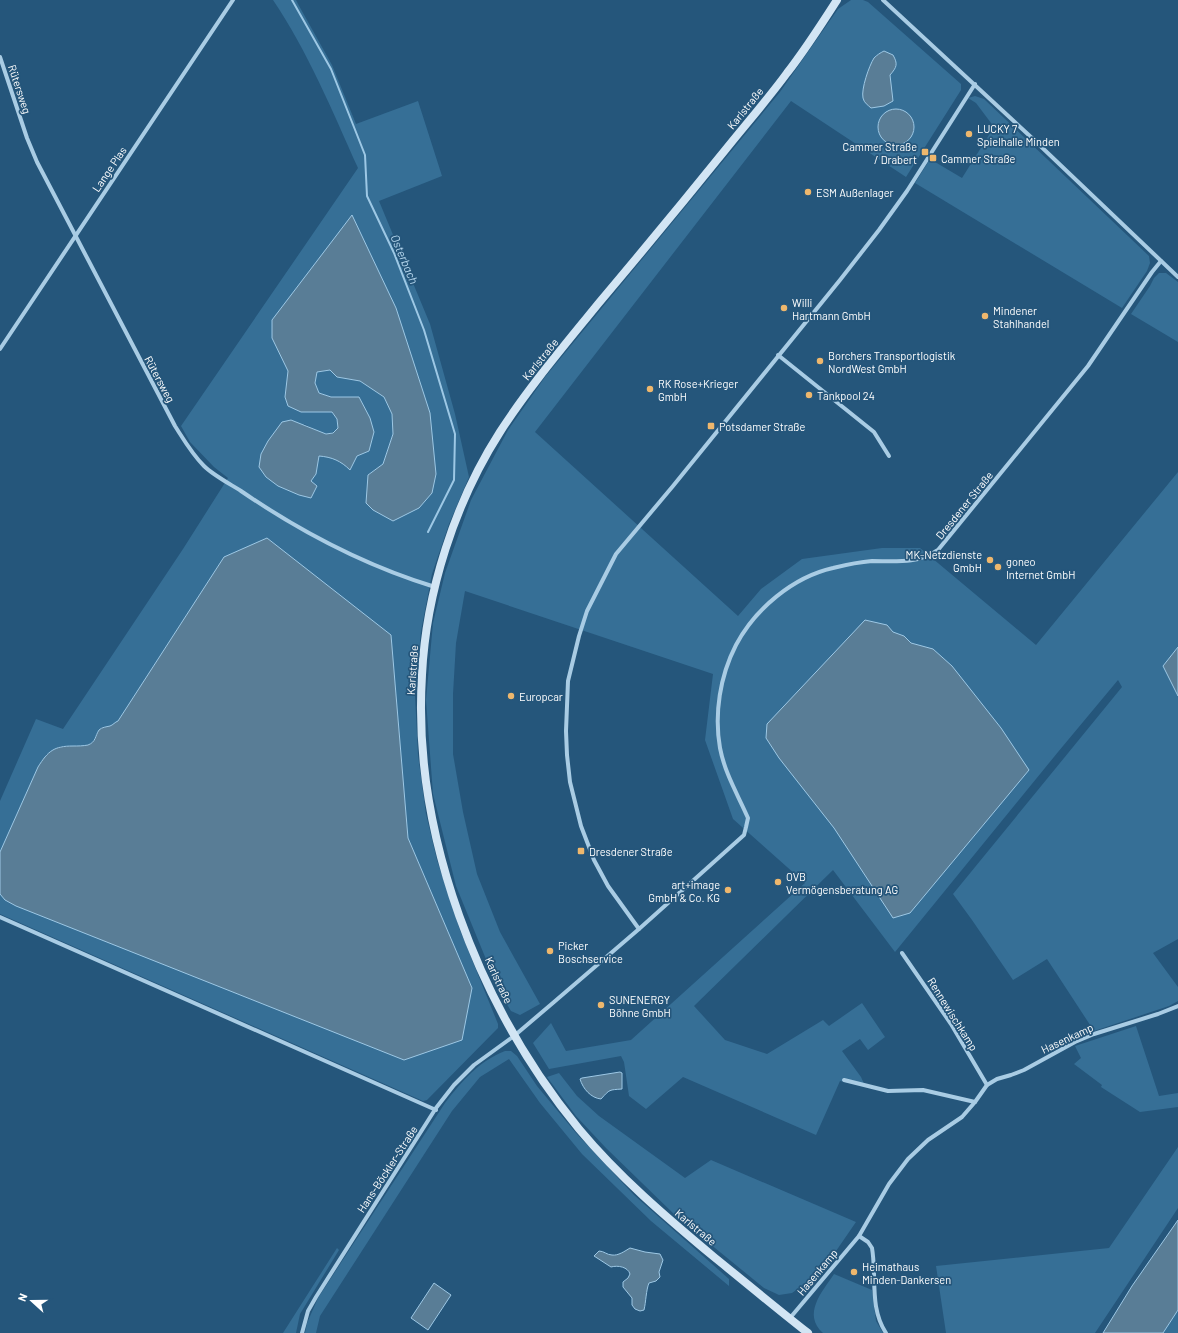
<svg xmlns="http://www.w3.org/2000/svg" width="1178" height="1333" viewBox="0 0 1178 1333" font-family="Barlow,sans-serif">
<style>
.green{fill:#366f96;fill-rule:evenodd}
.water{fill:#597d96;stroke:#9dc8e5}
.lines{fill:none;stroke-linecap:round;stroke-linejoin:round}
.stream{stroke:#9dc8e5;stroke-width:2}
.street{stroke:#a9cce4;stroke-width:4}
.secondary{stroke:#d2e5f4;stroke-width:8}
.poi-dot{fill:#eeb76d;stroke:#25567b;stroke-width:1.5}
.labels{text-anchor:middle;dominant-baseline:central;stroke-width:3.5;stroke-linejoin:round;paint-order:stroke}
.street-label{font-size:11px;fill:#fff;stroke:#25567b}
.poi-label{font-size:11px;fill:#fff;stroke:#25567b;text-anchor:start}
.water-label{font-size:12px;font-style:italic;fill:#b4d5ec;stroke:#25567b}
</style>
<rect width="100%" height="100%" fill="#25567b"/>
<g class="green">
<path d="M273 0H296L298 4 332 65 356 124 418 101 442 176 379 201 430 324 455 414 469 477 449 524 432 574 421 631 415 695 418 755 426 814 437 860 460 930 498 1024V1028L427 1100 423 1101 0 914V894L5 900 472 988 408 838 391 635 224 557 118 721 111 726 102 727 99 730 94 740 90 744 82 746H61L46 755 38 767 0 852V801L36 719 63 729 183 549 228 478 214 467 190 442 181 426 358 168C332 110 308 52 273 0ZM396 308 393 521 368 475 383 464 393 434 392 414 384 397 360 381 337 377 330 370 317 372 315 383 319 393 331 397H359L342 463 330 457 319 456 316 474 311 481 304 424C317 430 327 440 338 428L337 419 332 412 285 397 288 371Z"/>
<path d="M851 0H863L868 2 961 84V90L906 177 791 101 535 432 738 616 761 589 802 559 882 548H920L1036 645 1178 472V647L1163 666 1178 696V939L1153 953 1178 987V1001L1169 1006 1094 1031 1047 959 1013 980 972 920 953 894 1122 687 1118 680 1058 752 895 952 833 870 694 1006 725 1040 767 1054 823 1020 829 1026 862 1003 885 1037 868 1050 860 1039 842 1051 861 1077 865 1086 840 1081 816 1135 683 1077 646 1109 629 1096 624 1062 621 1056 549 1069 533 1043 551 1023 566 1051 631 1040 805 883 733 819 705 740 713 674 465 591 456 643 453 694V754L463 812 477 874 500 932 540 1004 520 1015 511 1011 499 991 456 886 433 794 426 700 433 623 445 573 471 500 508 430 545 377 780 92 838 9Z"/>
<path d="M975 96 984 99 1149 256 1150 263 1147 271 1122 308 915 183 930 159 962 178 994 127 976 103 968 98Z"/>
<path d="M1159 273H1166L1178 282V342L1131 314 1150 286 1154 278Z"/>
<path d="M1136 1026 1159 1096 1178 1093V1107L1140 1112 1101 1087 1102 1085 1074 1064 1081 1058 1075 1046Z"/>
<path d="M505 1051H511L517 1056 537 1086 576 1133 634 1195 729 1279V1286L651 1221 582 1154 540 1103 509 1059 480 1077 452 1111 320 1316 316 1333H305L307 1323 318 1298 445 1103C462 1081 479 1061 505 1051Z"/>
<path d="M559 1073 577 1096 599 1116 685 1178 711 1160 856 1222 825 1267 810 1280 792 1293 779 1295 764 1288 677 1217 606 1148 576 1116 547 1077Z"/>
<path d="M1178 1147V1208L1095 1333H946L936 1266 1109 1248Z"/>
<path d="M337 1248 339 1250 300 1314 296 1333H283Z"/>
<path d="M834 1274 872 1290 876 1321 883 1333H823C802 1314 822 1292 834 1274Z"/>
<path d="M1178 1310V1333H1163Z"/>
</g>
<g class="water">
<path d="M884 51 893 55C898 64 897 67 890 75L893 101 884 106 871 108C868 105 864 103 863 98 861 89 869 66 874 58 877 55 880 53 884 51Z"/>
<circle cx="896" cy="127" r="18"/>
<path d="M352 215 396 308 430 413 436 474 432 493 419 508 393 521 373 510 366 503 368 475 383 464 393 434 392 414 384 397 360 381 337 377 330 370 317 372 315 383 319 393 331 397H359L370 418 374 432 369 451 357 456 350 470C341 461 332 457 319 456L316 474 311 481 317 486 311 498 299 495 278 486 266 477 259 467 261 454 268 441 282 422 291 420 326 434 333 433 338 428 337 419 332 412H301L288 406 285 397 288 371 272 338V320Z"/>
<path d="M267 538 391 635 408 838 472 988 462 1040 404 1060 16 906 5 900 0 894V852L38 767C48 751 54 746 73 746 78 746 83 746 88 745 96 742 95 736 99 730 102 727 106 727 110 726 113 725 115 722 118 721L224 557Z"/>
<path d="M865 620 887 625 893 632 904 636 911 643 933 649 952 666 1001 728 1029 770 910 913 893 918 834 828 779 758 766 738 767 724Z"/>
<path d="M1178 647V696L1163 666Z"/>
<path d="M620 1072 622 1073V1089C609 1090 610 1089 601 1099 591 1098 583 1089 580 1079L582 1078Z"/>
<path d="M1178 1220V1310L1163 1333H1103L1132 1286Z"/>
<path d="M630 1248 645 1252 660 1254 663 1260 659 1272 660 1277 656 1281 649 1283C646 1290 646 1302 644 1310L640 1311 635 1309 632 1305V1298L623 1287V1282L628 1278 630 1274C628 1267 618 1265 611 1267L594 1256 599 1251C604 1251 607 1255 612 1255 618 1256 625 1251 630 1248Z"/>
<path d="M434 1283 451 1295 428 1330 411 1318Z"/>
</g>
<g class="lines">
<path class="stream" d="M292 0 331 69 365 155 367 196 394 253 424 330 455 434 454 480 428 532"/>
<g class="street">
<path d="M883 0 1032 138 1178 277"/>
<path d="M0 57 27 138 37 162 175 426C184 440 192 454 204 466 213 475 230 484 241 491 301 532 366 566 435 587"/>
<path d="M0 349 233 0"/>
<path d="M778 355 874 432 889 456"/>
<path d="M0 917 436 1110"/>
<path d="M639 929 608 886 594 860 581 826 570 782 567 755 566 731 568 681 579 636 587 611 616 554 673 486 840 280 879 230 907 191 975 84"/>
<path d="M902 953 951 1024 987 1085"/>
<path d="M844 1080 888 1091 923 1090 975 1102"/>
<path d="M859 1236 868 1242 872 1248C877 1277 869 1307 886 1333"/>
<path d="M790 1318 859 1236 889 1184 908 1159 928 1140 962 1117 975 1102 987 1085 997 1079 1011 1075 1024 1070 1075 1042 1094 1034 1158 1014 1178 1006"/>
<path d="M302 1333 308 1311 316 1297 436 1108 454 1085 474 1065 514 1036 554 1002 639 929 744 835 746 827 748 818C738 795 725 774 720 748 714 714 720 676 736 645 755 609 793 577 833 568 845 565 859 562 872 561 895 561 918 564 938 550L1088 366 1152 272 1161 261"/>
</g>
<path class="secondary" d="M808 1333C776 1308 745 1282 714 1257 666 1217 619 1177 579 1129 479 1007 412 834 422 675 426 592 455 502 500 432 529 387 564 346 598 304 641 253 684 201 726 149 746 124 768 99 787 73 805 50 821 25 837 0"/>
</g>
<g class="poi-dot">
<circle cx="969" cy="134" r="4"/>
<rect x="921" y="148" width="8" height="8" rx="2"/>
<rect x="929" y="154" width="8" height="8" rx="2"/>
<circle cx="808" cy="192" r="4"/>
<circle cx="784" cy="308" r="4"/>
<circle cx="985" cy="316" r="4"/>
<circle cx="820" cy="361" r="4"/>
<circle cx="650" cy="389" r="4"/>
<circle cx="809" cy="395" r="4"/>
<rect x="707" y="422" width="8" height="8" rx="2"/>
<circle cx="990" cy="560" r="4"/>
<circle cx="998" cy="567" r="4"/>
<circle cx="511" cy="696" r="4"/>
<rect x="577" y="847" width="8" height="8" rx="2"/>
<circle cx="778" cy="882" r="4"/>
<circle cx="728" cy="890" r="4"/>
<circle cx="550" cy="951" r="4"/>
<circle cx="601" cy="1005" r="4"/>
<circle cx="854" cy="1272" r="4"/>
</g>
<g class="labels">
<g class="street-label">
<text transform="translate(20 89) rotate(72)">Rütersweg</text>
<text transform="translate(745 108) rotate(-51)">Karlstraße</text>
<text transform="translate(109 169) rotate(-56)">Lange Plas</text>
<text transform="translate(540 359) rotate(-51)">Karlstraße</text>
<text transform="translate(160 379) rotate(62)">Rütersweg</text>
<text transform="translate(964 505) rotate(-51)">Dresdener Straße</text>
<text transform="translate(412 670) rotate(-86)">Karlstraße</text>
<text transform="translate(499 980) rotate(65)">Karlstraße</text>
<text transform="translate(953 1014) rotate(58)">Rennewischkamp</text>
<text transform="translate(1067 1038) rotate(-25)">Hasenkamp</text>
<text transform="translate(387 1169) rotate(-57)">Hans-Böckler-Straße</text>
<text transform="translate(696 1227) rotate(40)">Karlstraße</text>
<text transform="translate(817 1272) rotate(-50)">Hasenkamp</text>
</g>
<g class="poi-label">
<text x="977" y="128">LUCKY 7<tspan x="977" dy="13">Spielhalle Minden</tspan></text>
<text x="917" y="146" text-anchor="end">Cammer Straße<tspan x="917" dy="13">/ Drabert</tspan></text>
<text x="941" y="158">Cammer Straße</text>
<text x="816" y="192">ESM Außenlager</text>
<text x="792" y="302">Willi<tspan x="792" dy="13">Hartmann GmbH</tspan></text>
<text x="993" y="310">Mindener<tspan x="993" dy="13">Stahlhandel</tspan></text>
<text x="828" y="355">Borchers Transportlogistik<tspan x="828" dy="13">NordWest GmbH</tspan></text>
<text x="658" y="383">RK Rose+Krieger<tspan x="658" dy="13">GmbH</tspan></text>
<text x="817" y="395">Tankpool 24</text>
<text x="719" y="426">Potsdamer Straße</text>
<text x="982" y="554" text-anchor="end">MK-Netzdienste<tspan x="982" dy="13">GmbH</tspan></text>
<text x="1006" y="561">goneo<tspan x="1006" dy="13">Internet GmbH</tspan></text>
<text x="519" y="696">Europcar</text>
<text x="589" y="851">Dresdener Straße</text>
<text x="786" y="876">OVB<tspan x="786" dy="13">Vermögensberatung AG</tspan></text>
<text x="720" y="884" text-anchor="end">art+image<tspan x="720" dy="13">GmbH &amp; Co. KG</tspan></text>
<text x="558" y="945">Picker<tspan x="558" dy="13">Boschservice</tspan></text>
<text x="609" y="999">SUNENERGY<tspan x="609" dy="13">Böhne GmbH</tspan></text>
<text x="862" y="1266">Heimathaus<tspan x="862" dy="13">Minden-Dankersen</tspan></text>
</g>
<g class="water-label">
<text transform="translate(405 259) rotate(67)">Osterbach</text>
</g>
</g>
<g transform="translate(32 1301) rotate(291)" stroke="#25567b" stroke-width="3" paint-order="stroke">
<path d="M0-3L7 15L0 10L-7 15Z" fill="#ffffff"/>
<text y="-6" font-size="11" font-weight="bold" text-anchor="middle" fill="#ffffff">N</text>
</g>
</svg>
